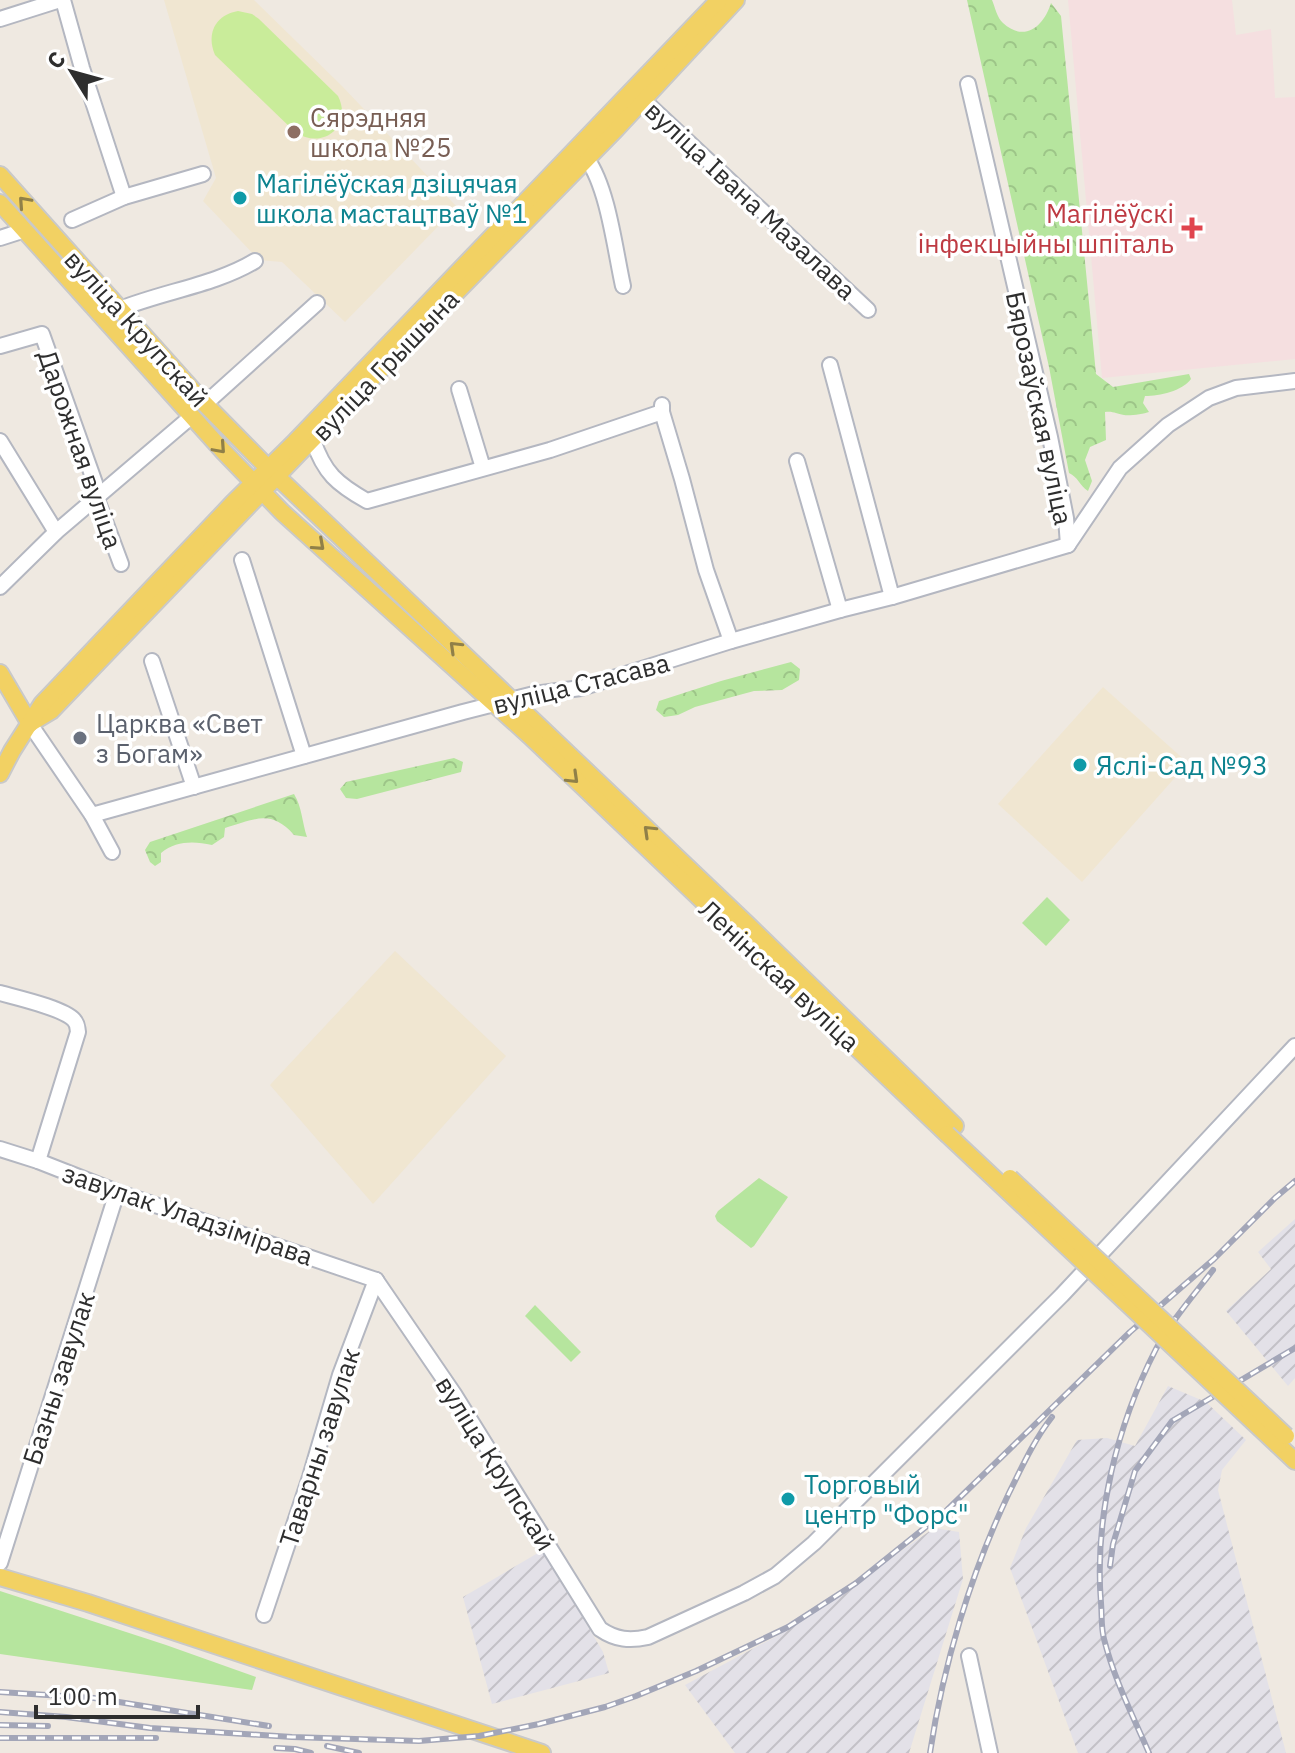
<svg xmlns="http://www.w3.org/2000/svg" width="1295" height="1753" viewBox="0 0 1295 1753" font-family="'IBM Plex Sans',sans-serif">
<style>
.industrial{fill:url(#industrial-furrows)}
.education{fill:#f0e6d1}
.medical{fill:#f5dfe0}
.grass{fill:#b6e59e}
.forest{fill:url(#forest-crowns)}
.pitch{fill:#c9ec9a}
.lines{fill:none;stroke-linecap:round;stroke-linejoin:round}
.minor-casing{stroke:#b4b7c1;stroke-width:18}
.major-casing{stroke:#c9c9c9;stroke-width:20}
.minor{stroke:#fff;stroke-width:14}
.major{stroke:#f2d163;stroke-width:16}
.rail-casing{stroke:#a3a6b8;stroke-width:6}
.rail{stroke:#fff;stroke-width:3;stroke-dasharray:9;stroke-linecap:butt}
.major-bridge-casing{stroke:#c9c9c9;stroke-width:20;stroke-linecap:butt}
.major-bridge{stroke:#f2d163;stroke-width:16}
.oneway{stroke:#908048}
.education-dot{fill:#8d6e63;stroke:#fff;stroke-width:3}
.culture-dot{fill:#0f9aa8;stroke:#fff;stroke-width:3}
.health-dot{fill:#e0444e;stroke:#fff;stroke-width:3}
.worship-dot{fill:#6b7280;stroke:#fff;stroke-width:3}
.labels{text-anchor:middle;dominant-baseline:central;stroke-width:7;stroke-linejoin:round;paint-order:stroke}
.education-label{font-size:26px;fill:#785e54;stroke:#fff;text-anchor:start}
.culture-label{font-size:26px;fill:#0d838f;stroke:#fff;text-anchor:start}
.street-label{font-size:26px;fill:#2e2e2e;stroke:#fff}
.health-label{font-size:26px;fill:#be3a42;stroke:#fff;text-anchor:end}
.worship-label{font-size:26px;fill:#5b616d;stroke:#fff;text-anchor:start}
</style>
<defs>
<pattern id="industrial-furrows" width="10" height="10" patternUnits="userSpaceOnUse" patternTransform="scale(2)"><rect width="10" height="10" fill="#e3e1e8"/><path d="M-1 1l2-2M0 10L10 0M9 11l2-2" fill="none" stroke="#c3c1c7"/></pattern>
<pattern id="forest-crowns" width="20" height="18" patternUnits="userSpaceOnUse" patternTransform="scale(2)"><rect width="20" height="18" fill="#b6e59e"/><path d="M2 6a3 3 0 1 1 6 0M12 15a3 3 0 1 1 6 0" fill="none" stroke="#9dc588"/></pattern>
</defs>
<rect width="100%" height="100%" fill="#efe9e1"/>
<g class="industrial">
<path d="M1295 1219V1378L1288 1386 1226 1311 1271 1269 1258 1252Z"/>
<path d="M1168 1386 1206 1402 1246 1440 1222 1470 1218 1490 1286 1753H1078L1010 1568 1026 1528 1077 1440 1107 1438 1135 1446Z"/>
<path d="M934 1528 959 1532 963 1579 909 1753H735L685 1685 788 1630Z"/>
<path d="M543 1550 603 1652 609 1673 492 1704 463 1597Z"/>
</g>
<g class="education">
<path d="M164 0H254L342 86 457 207 345 322 282 262 259 260 203 201 216 178Z"/>
<path d="M1103 687 1188 763 1082 882 998 804Z"/>
<path d="M395 951 506 1056 373 1204 270 1085Z"/>
</g>
<path class="medical" d="M1068 0H1232L1236 35 1271 29 1275 98 1295 97V359L1102 378Z"/>
<g class="grass">
<path d="M1047 897 1070 920 1046 946 1022 923Z"/>
<path d="M759 1178 788 1197 754 1246 751 1248 717 1221 715 1216 718 1211Z"/>
<path d="M535 1305 581 1352 571 1362 525 1316Z"/>
<path d="M0 1591 166 1645 256 1677 252 1690 0 1654Z"/>
</g>
<g class="forest">
<path d="M967 0H992C995 7 997 18 1003 23 1025 43 1044 26 1051 3L1061 16 1096 374 1113 387 1189 374 1191 379C1182 391 1160 396 1145 396L1143 403 1149 412C1144 414 1129 416 1124 415 1116 414 1114 411 1105 412L1106 440 1090 447 1085 460 1092 481 1088 491C1079 485 1078 477 1069 473L1049 367Z"/>
<path d="M791 662 800 669 799 680 782 690 754 691 695 707 678 715 664 717 656 710 659 701 721 681Z"/>
<path d="M454 758 463 762 461 772 357 799 346 798 340 789 346 782Z"/>
<path d="M294 794C302 807 302 822 307 837L294 835C271 809 255 819 225 828L224 837 212 845C193 841 176 841 161 853V862L155 866 150 862 145 850 150 842Z"/>
</g>
<path class="pitch" d="M238 11 252 14 259 19 338 96C353 126 323 151 295 132L215 55C206 34 215 15 238 11Z"/>
<g class="lines">
<g class="minor-casing">
<g id="minor">
<path d="M63 0 82 68 124 197"/>
<path d="M0 19 60 0"/>
<path d="M968 84 1050 437 1066 518 1068 545"/>
<path d="M637 94 868 310"/>
<path d="M587 159C608 188 615 250 623 286"/>
<path d="M72 220 124 197 203 174"/>
<path d="M0 238 25 230"/>
<path d="M120 309C165 291 215 285 255 261"/>
<path d="M0 346 42 334 95 483 96 497 121 564"/>
<path d="M830 365 892 597"/>
<path d="M459 389 483 468"/>
<path d="M205 404 317 303"/>
<path d="M662 405V412L682 479 706 570 731 641"/>
<path d="M313 440C324 473 337 484 367 501L550 450 662 412"/>
<path d="M0 441 56 532"/>
<path d="M797 461 840 610"/>
<path d="M1068 545 1120 468 1168 425 1209 398 1236 388 1295 381"/>
<path d="M242 560 304 756"/>
<path d="M0 587 56 532 192 416"/>
<path d="M152 661 194 787"/>
<path d="M30 724 92 815 112 852"/>
<path d="M92 815 463 712 534 694 581 688 731 641 840 610 892 597 1068 545"/>
<path d="M0 993C18 998 63 1008 74 1020 78 1025 77 1026 78 1032L38 1161"/>
<path d="M0 1149 38 1161 117 1192 376 1280"/>
<path d="M376 1280 454 1394 600 1629C616 1640 630 1641 648 1637L744 1593 775 1576 814 1543 1062 1295 1295 1046"/>
<path d="M0 1563 117 1192"/>
<path d="M264 1615 310 1477 340 1375 376 1280"/>
<path d="M969 1656 990 1753"/>
</g>
</g>
<g class="major-casing">
<g id="major">
<path d="M0 175 205 404 268 468 749 926 955 1126"/>
<path d="M0 203 224 452 282 512 530 736 947 1134"/>
<path d="M0 673 30 724"/>
<path d="M31 723 51 711 301 451 616 129 736 0"/>
<path d="M0 774 12 751 42 704 233 503 293 444 719 0"/>
<path d="M1278 1445 1295 1461"/>
<path d="M0 1577 88 1603 542 1753"/>
</g>
</g>
<use href="#minor" class="minor"/>
<use href="#major" class="major"/>
<g class="rail-casing">
<g id="rail">
<path d="M1110 1566 1113 1544 1135 1471 1172 1421 1295 1348"/>
<path d="M0 1692 94 1698 269 1726"/>
<path d="M0 1712 66 1717 150 1728 292 1737 419 1741 479 1736 539 1724 605 1707 636 1696 696 1671 788 1627 856 1583 947 1510 1130 1332 1214 1259 1275 1198 1295 1181"/>
<path d="M0 1725 48 1726"/>
<path d="M0 1738H156"/>
<path d="M327 1746 359 1753"/>
<path d="M276 1748 295 1749 311 1753"/>
<path d="M930 1753C943 1665 971 1573 1009 1493 1022 1467 1034 1440 1052 1417"/>
<path d="M1149 1753C1133 1716 1114 1679 1104 1639 1101 1628 1102 1615 1101 1603 1094 1517 1117 1425 1156 1349 1171 1321 1194 1295 1213 1270"/>
</g>
</g>
<use href="#rail" class="rail"/>
<g class="major-bridge-casing">
<g id="major-bridge">
<path d="M947 1134 1278 1445"/>
<path d="M1010 1178 1286 1436"/>
</g>
</g>
<use href="#major-bridge" class="major-bridge"/>
</g>
<defs><path id="oneway-chevron" d="M-2-3.5L2.5 0L-2 3.5" fill="none" stroke-width="1.6" stroke-linecap="round" stroke-linejoin="round" transform="scale(2)"/></defs>
<g class="oneway">
<use href="#oneway-chevron" transform="translate(24 202) rotate(-132)"/>
<use href="#oneway-chevron" transform="translate(220 448) rotate(48)"/>
<use href="#oneway-chevron" transform="translate(319 545) rotate(42)"/>
<use href="#oneway-chevron" transform="translate(455 647) rotate(-136)"/>
<use href="#oneway-chevron" transform="translate(573 778) rotate(44)"/>
<use href="#oneway-chevron" transform="translate(649 831) rotate(-136)"/>
</g>
<circle class="education-dot" cx="294" cy="132" r="8"/>
<g class="culture-dot">
<circle cx="240" cy="198" r="8"/>
<circle cx="1080" cy="765" r="8"/>
<circle cx="788" cy="1499" r="8"/>
</g>
<path class="health-dot" d="M1188 216h8v8h8v8h-8v8h-8v-8h-8v-8h8z"/>
<circle class="worship-dot" cx="80" cy="738" r="8"/>
<g class="labels">
<g class="education-label">
<text x="310" y="117">Сярэдняя<tspan x="310" dy="30">школа №25</tspan></text>
</g>
<g class="culture-label">
<text x="256" y="183">Магілёўская дзіцячая<tspan x="256" dy="30">школа мастацтваў №1</tspan></text>
<text x="1096" y="765">Яслі-Сад №93</text>
<text x="804" y="1484">Торговый<tspan x="804" dy="30">центр "Форс"</tspan></text>
</g>
<g class="street-label">
<text transform="translate(751 200) rotate(43)">вуліца Iвана Мазалава</text>
<text transform="translate(137 328) rotate(48)">вуліца Крупскай</text>
<text transform="translate(385 365) rotate(-46)">вуліца Грышына</text>
<text transform="translate(1040 408) rotate(78)">Бярозаўская вуліца</text>
<text transform="translate(81 449) rotate(71)">Дарожная вуліца</text>
<text transform="translate(581 683) rotate(-14)">вуліца Стасава</text>
<text transform="translate(780 975) rotate(43)">Ленінская вуліца</text>
<text transform="translate(188 1214) rotate(19)">завулак Уладзімірава</text>
<text transform="translate(58 1378) rotate(-72)">Базны завулак</text>
<text transform="translate(319 1447) rotate(-72)">Таварны завулак</text>
<text transform="translate(496 1463) rotate(58)">вуліца Крупскай</text>
</g>
<g class="health-label">
<text x="1174" y="213">Магілёўскі<tspan x="1174" dy="30">інфекцыйны шпіталь</tspan></text>
</g>
<g class="worship-label">
<text x="96" y="723">Царква «Свет<tspan x="96" dy="30">з Богам»</tspan></text>
</g>
</g>
<g transform="translate(72 72) rotate(307)" stroke="#ffffff" stroke-width="6" paint-order="stroke">
<path d="M0-6L14 30L0 20L-14 30Z" fill="#2e2e2e"/>
<text y="-12" font-size="22" font-weight="bold" text-anchor="middle" fill="#2e2e2e">С</text>
</g>
<path d="M36 1705v12h162v-12" fill="none" stroke="#2e2e2e" stroke-width="4"/>
<text x="48" y="1705" font-size="24" fill="#2e2e2e" stroke="#ffffff" stroke-width="6" paint-order="stroke">100 m</text>
</svg>
